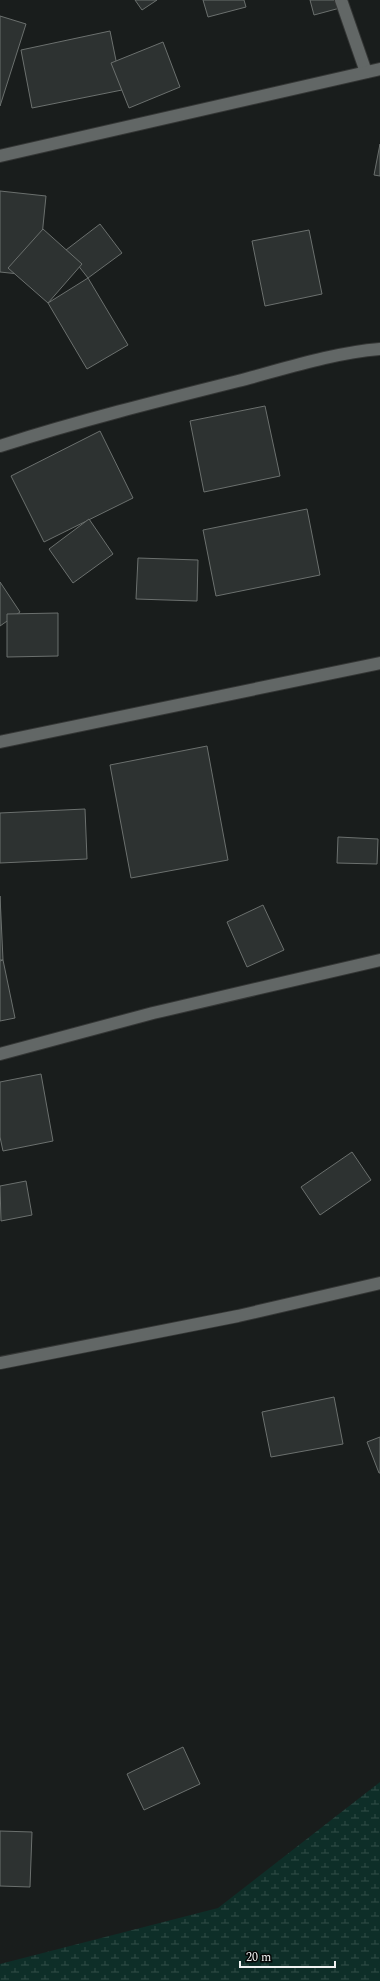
<svg xmlns="http://www.w3.org/2000/svg" width="380" height="1981" viewBox="0 0 380 1981" font-family="Spectral,serif">
<style>
.wetland{fill:url(#wetland-marsh)}
.building{fill:#2d3231;stroke:#6b706e}
.lines{fill:none;stroke-linecap:round;stroke-linejoin:round}
.street-casing{stroke:#343635;stroke-width:14}
.street{stroke:#626766;stroke-width:12}
</style>
<defs>
<pattern id="wetland-marsh" width="20" height="14" patternUnits="userSpaceOnUse"><rect width="20" height="14" fill="#0e2e28"/><path d="M1 5h8M5 5V1M11 12h8M15 12V8" fill="none" stroke="#314d48"/></pattern>
</defs>
<rect width="100%" height="100%" fill="#191d1c"/>
<path class="wetland" d="M380 1782V1981H0V1964L218 1908Z"/>
<g class="building">
<path d="M135 0H157L142 10Z"/>
<path d="M203 0H244L246 7 208 17Z"/>
<path d="M310 0H338L340 8 314 15Z"/>
<path d="M0 16 26 24 0 106Z"/>
<path d="M110 31 122 90 32 108 21 50Z"/>
<path d="M163 42 180 87 129 108 111 63Z"/>
<path d="M380 144V176L374 175Z"/>
<path d="M0 191 46 196 38 276 0 272Z"/>
<path d="M100 224 122 253 88 278 66 250Z"/>
<path d="M43 229 82 264 48 303 8 268Z"/>
<path d="M309 230 322 294 265 306 252 241Z"/>
<path d="M88 278 128 345 87 369 48 303Z"/>
<path d="M265 406 280 476 204 492 190 421Z"/>
<path d="M100 431 133 498 44 542 11 476Z"/>
<path d="M307 509 320 575 216 596 203 530Z"/>
<path d="M89 519 113 554 73 583 49 549Z"/>
<path d="M138 558 198 560 197 601 136 599Z"/>
<path d="M0 582 20 612 0 626Z"/>
<path d="M58 613V656L7 657V614Z"/>
<path d="M207 746 228 860 131 878 110 765Z"/>
<path d="M85 809 87 859 0 863V813Z"/>
<path d="M338 837 378 839 377 864 337 863Z"/>
<path d="M0 896 3 960H0Z"/>
<path d="M263 905 284 950 247 967 227 922Z"/>
<path d="M3 960 15 1018 0 1021V961Z"/>
<path d="M41 1074 53 1141 3 1151 0 1137V1082Z"/>
<path d="M352 1152 371 1180 320 1215 301 1187Z"/>
<path d="M26 1181 32 1215 1 1221 0 1186Z"/>
<path d="M334 1397 343 1444 271 1457 262 1412Z"/>
<path d="M380 1437V1473H379L367 1442Z"/>
<path d="M183 1747 200 1784 144 1810 127 1774Z"/>
<path d="M0 1831 32 1832 30 1887 0 1886Z"/>
</g>
<g class="lines">
<g class="street-casing">
<g id="street">
<path d="M341 0 366 72"/>
<path d="M0 156 380 69"/>
<path d="M0 446C78 421 158 401 238 381 284 369 332 353 380 349"/>
<path d="M0 742 380 663"/>
<path d="M0 1054 153 1013 380 960"/>
<path d="M0 1363 238 1316 380 1283"/>
</g>
</g>
<use href="#street" class="street"/>
</g>
<path d="M240 1961v6h95v-6" fill="none" stroke="#f0f2f2" stroke-width="2"/>
<text x="246" y="1961" font-size="12" fill="#f0f2f2" stroke="#050706" stroke-width="3" paint-order="stroke">20 m</text>
</svg>
